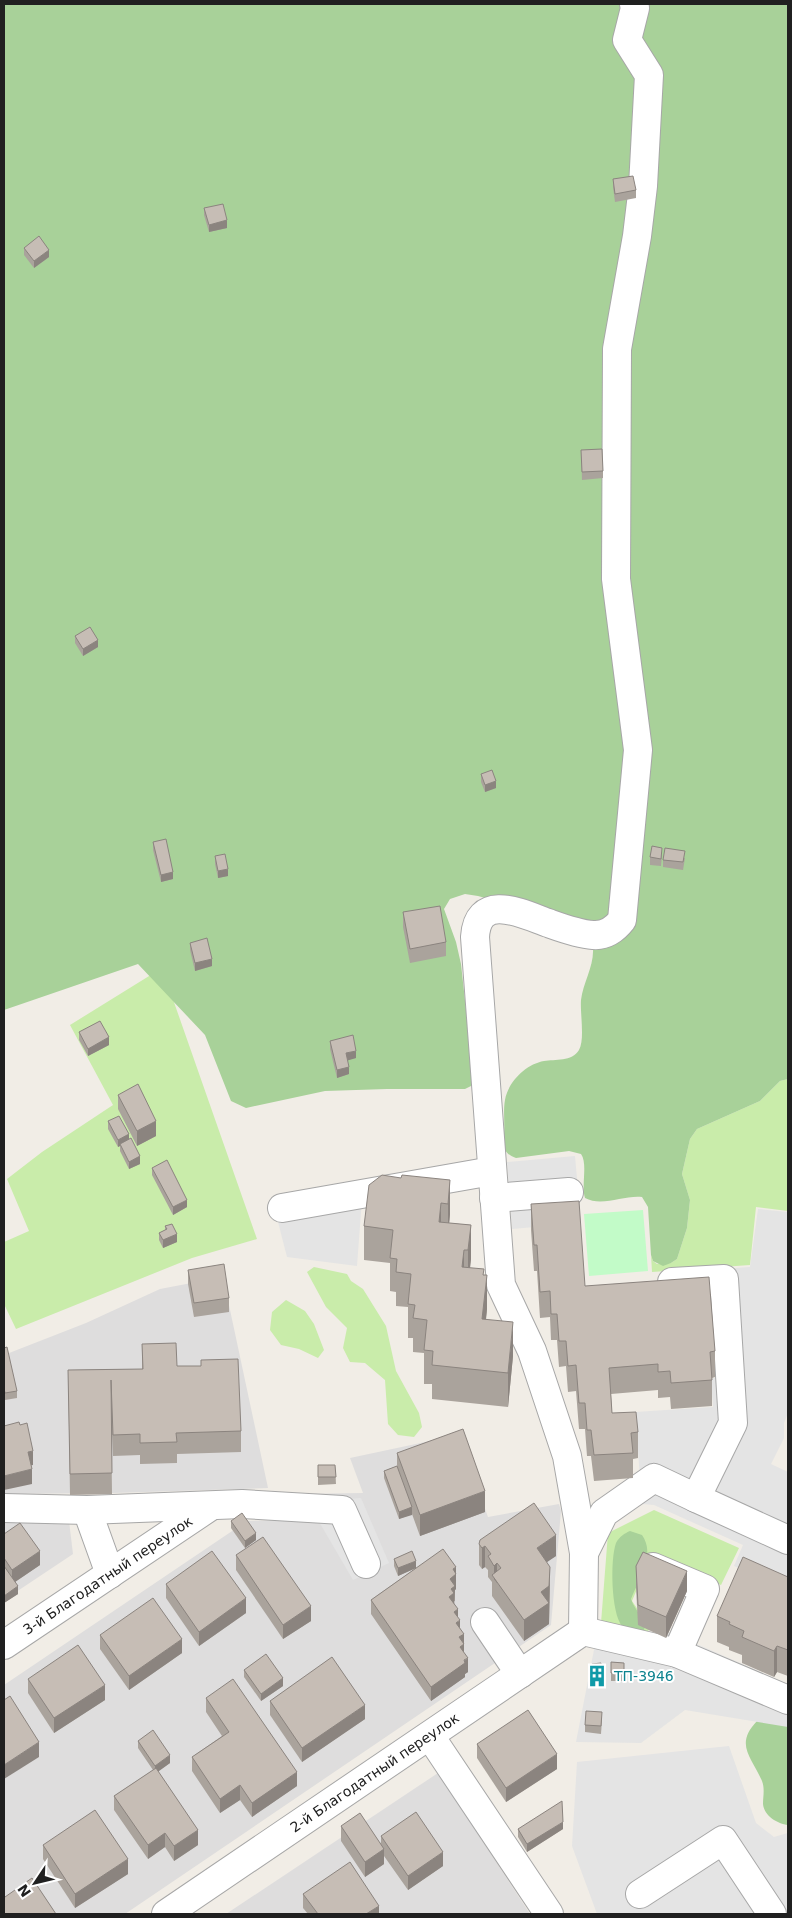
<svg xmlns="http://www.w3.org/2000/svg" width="792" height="1918" viewBox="0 0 792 1918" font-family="'DejaVu Sans',sans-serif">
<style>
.residential{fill:#dedddd}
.grass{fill:#c9ecaa}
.forest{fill:#a8d199}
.park{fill:#c2fbc8}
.parking{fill:#e4e4e4}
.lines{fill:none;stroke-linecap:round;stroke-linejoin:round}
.minor-casing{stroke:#a7a7a7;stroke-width:30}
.minor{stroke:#fff;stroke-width:28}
.wall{fill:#aaa39c}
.shaded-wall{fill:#8b847f}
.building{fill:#c6bdb5;stroke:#8b847f}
.labels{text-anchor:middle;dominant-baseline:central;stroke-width:4;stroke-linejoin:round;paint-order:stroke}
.street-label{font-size:14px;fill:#202020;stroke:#fff}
.culture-label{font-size:14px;fill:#0d838f;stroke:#fff;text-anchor:start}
</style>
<rect width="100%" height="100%" fill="#f1ede6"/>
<g class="residential">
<path d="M223 1277 268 1488 113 1493 4 1494V1355L86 1323 160 1289Z"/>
<path d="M458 1435 488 1517 559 1504 561 1511 551 1625 125 1914H4V1685L247 1521 289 1520 292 1494 363 1493 350 1458Z"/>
<path d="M4 1520 69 1521 73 1554 4 1600Z"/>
<path d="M438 1773 530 1914H226Z"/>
</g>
<g class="grass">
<path d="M162 968 257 1239 192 1258 16 1329 4 1304V1242L29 1231 7 1179 42 1152 113 1105 70 1025Z"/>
<path d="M788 1079V1211L756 1207 750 1265 652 1272 651 1255 653 1261 657 1264 671 1263 677 1259 687 1228 690 1200 682 1174 690 1139 697 1129 760 1101 780 1081Z"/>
<path d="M314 1267 347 1274 351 1281 363 1289 386 1326 396 1371 419 1413 422 1427 414 1437 398 1435 388 1424 385 1380 365 1363 350 1362 343 1348 347 1328 326 1307 307 1272Z"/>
<path d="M286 1300 305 1311 314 1324 324 1350 318 1358 299 1349 281 1345 270 1330 272 1312Z"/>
<path d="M654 1510 739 1548 721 1585 651 1556 632 1601 650 1627 646 1636 601 1623 608 1533Z"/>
</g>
<g class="forest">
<path d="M4 4H788V1079L780 1081 760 1101 697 1129 690 1139 682 1174 690 1200 687 1228 677 1259 671 1263 663 1266 653 1261 651 1255 648 1207 642 1197C624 1195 602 1207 585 1198 581 1185 588 1164 581 1154L569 1151 516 1158C504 1154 502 1146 504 1134 505 1123 503 1111 505 1100 508 1082 526 1064 544 1061 555 1059 572 1062 579 1050 585 1039 580 1014 581 1000 583 983 594 966 593 949L535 912 478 896 465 894 450 899 444 909 456 942 461 964 472 1065 473 1085 465 1089H387L325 1091 246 1108 231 1101 205 1035 138 964 4 1010Z"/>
<path d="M630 1531 642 1535C656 1555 639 1579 631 1599L633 1604 645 1624 644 1631 622 1626C611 1613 610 1559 616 1543 619 1537 625 1533 630 1531Z"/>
<path d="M788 1720V1825C778 1824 764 1816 763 1804 763 1796 765 1789 762 1781 752 1757 734 1745 757 1721Z"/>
</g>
<path class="park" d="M643 1210 648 1271 589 1276 584 1214Z"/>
<g class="parking">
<path d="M575 1156 581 1223 512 1229 507 1162Z"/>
<path d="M362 1199 357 1266 287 1257 276 1214Z"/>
<path d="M758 1209 788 1212V1413L784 1423V1438L771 1464 788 1472V1590L734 1566 743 1545 654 1505 642 1504 635 1412 713 1407 711 1378H715L708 1270 750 1267Z"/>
<path d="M361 1498 389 1563 353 1580 318 1520 321 1501Z"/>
<path d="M599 1624 646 1637 649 1631 666 1639 669 1632 788 1684V1727L685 1710 641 1743 576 1742Z"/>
<path d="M729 1746 756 1823 774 1837 788 1833V1914H597L572 1846 577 1762Z"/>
</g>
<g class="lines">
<g class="minor-casing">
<g id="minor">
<path d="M494 1198 569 1192"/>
<path d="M282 1208 492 1171"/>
<path d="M696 1498 788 1540"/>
<path d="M4 1508 87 1510 242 1504 342 1510 366 1564"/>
<path d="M87 1510 110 1574"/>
<path d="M584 1553 567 1456 532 1351 501 1285 475 937C478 891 523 914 548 923 562 928 578 934 593 935 605 936 615 929 622 920L638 750 616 579 617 349 637 236 643 186 649 75 627 40 635 8 634 4"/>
<path d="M653 1567 705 1589 677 1653"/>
<path d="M485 1622 520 1674"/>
<path d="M583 1631 584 1553 604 1513 654 1478 696 1498 733 1423 724 1279 672 1282"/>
<path d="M583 1631 677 1653 788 1700"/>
<path id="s1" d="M4 1645 211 1506"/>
<path d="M430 1736 549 1914"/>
<path d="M640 1894 723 1840 772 1914"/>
<path id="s2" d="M166 1914 583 1631"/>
</g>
</g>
<use href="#minor" class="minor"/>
</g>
<g class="wall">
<path d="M613 179 636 190V198L615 202 613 187Z"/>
<path d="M204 208 227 228 209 232 204 215Z"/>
<path d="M24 248 49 257 34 268 24 255Z"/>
<path d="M581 450 603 471V478L582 480Z"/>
<path d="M75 636 98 647 83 656 75 643Z"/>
<path d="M481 774 496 788 485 792 481 782Z"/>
<path d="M153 842 173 879 161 882 153 850Z"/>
<path d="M662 855 661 866 650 865V857Z"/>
<path d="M215 856 228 876 218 878 215 864Z"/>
<path d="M685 858 683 870 663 867V860Z"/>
<path d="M403 912 446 942V956L410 963 403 927Z"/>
<path d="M190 943 212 966 195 971 190 950Z"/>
<path d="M79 1032 109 1045 88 1056 79 1040Z"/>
<path d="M330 1041 356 1058 347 1060 349 1074 337 1078 330 1049Z"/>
<path d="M118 1095 156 1136 137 1146 118 1109Z"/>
<path d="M108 1121 129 1139 140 1164 129 1169 120 1151V1146L118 1147 108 1129Z"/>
<path d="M152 1168 187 1207 173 1215 152 1175Z"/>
<path d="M401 1178 450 1180V1214L449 1223 471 1225V1259L470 1268 484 1275 487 1309 486 1320 513 1356 508 1407 432 1399V1384H424V1353L413 1352V1338H408V1307L396 1306V1292L390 1291V1263L364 1260V1226Z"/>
<path d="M531 1204 585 1286 715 1351V1377L712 1378V1406L671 1409 670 1397 658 1398V1390L611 1394 612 1413 638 1432V1458L633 1459V1478L594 1481 591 1456H587L585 1429H579L576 1391 568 1392 566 1366 559 1367 557 1340H551L550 1317 540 1318 537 1271H534L531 1230Z"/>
<path d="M165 1226 177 1242 163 1248 159 1240V1233L165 1230Z"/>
<path d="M188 1270 229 1298V1312L194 1317 188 1284Z"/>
<path d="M142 1344 177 1366 241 1431V1452L177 1454V1463L140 1464V1455L113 1456 111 1413 112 1494 70 1495 68 1370 142 1369Z"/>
<path d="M4 1348 17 1391V1398L5 1400 4 1396Z"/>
<path d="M397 1453 485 1512 420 1536 412 1514 399 1519 384 1478V1471L397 1466Z"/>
<path d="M318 1465H335L336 1484 318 1485Z"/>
<path d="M231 1521 256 1540 245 1548 231 1528Z"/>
<path d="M4 1534 40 1565 15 1582 18 1594 4 1603Z"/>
<path d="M479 1544 556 1556 546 1562 550 1587 549 1624 524 1641 492 1596V1582L488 1577V1570L485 1567 482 1569 479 1565Z"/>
<path d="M236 1555 311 1621 283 1639 236 1570Z"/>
<path d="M394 1559 416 1568 456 1573V1589L455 1590V1601H454V1604L464 1644V1653L468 1672 465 1674V1677L431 1701 371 1614V1600L416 1568 398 1576 394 1566Z"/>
<path d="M636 1566 687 1591 666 1638 638 1625 636 1587Z"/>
<path d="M788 1577V1676L777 1672 774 1677 742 1663V1655L729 1650V1647L717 1642V1616Z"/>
<path d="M166 1584 246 1613 199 1646 166 1598Z"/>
<path d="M100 1635 182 1653 129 1690 100 1649Z"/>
<path d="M611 1662 624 1663V1681H611Z"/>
<path d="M601 1663V1682H592V1664Z"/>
<path d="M244 1670 283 1686 261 1701 244 1677Z"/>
<path d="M28 1679 105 1700 54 1733 28 1693Z"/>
<path d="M206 1698 297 1786 252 1817 240 1800 220 1813 192 1771V1757L222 1736 206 1712Z"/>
<path d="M270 1701 365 1719 302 1762 270 1715Z"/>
<path d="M602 1720 601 1734 585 1732V1725Z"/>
<path d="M138 1741 170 1763 158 1771 198 1845 174 1861 165 1847 148 1859 114 1810V1796L153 1770 138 1748Z"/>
<path d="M477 1744 557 1769 506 1802 477 1758Z"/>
<path d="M341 1826 381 1843V1836L443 1866 408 1890 384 1856V1864L365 1877 341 1841Z"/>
<path d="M518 1829H563L527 1852 518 1837Z"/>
<path d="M43 1845 128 1874 75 1908 43 1859Z"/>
<path d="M303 1894 379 1914H308L303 1908Z"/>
</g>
<g class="shaded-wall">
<path d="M227 220V228L209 232V225Z"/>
<path d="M49 250V257L34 268V261Z"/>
<path d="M98 640V647L83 656V649Z"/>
<path d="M496 781V788L485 792V785Z"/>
<path d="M228 869V876L218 878V871Z"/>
<path d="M173 872V879L161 882V875Z"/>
<path d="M212 959V966L195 971V963Z"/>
<path d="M109 1037V1045L88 1056V1049Z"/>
<path d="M356 1051V1058L346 1061V1053Z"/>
<path d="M349 1067V1074L337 1078V1070Z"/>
<path d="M156 1121V1136L137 1146V1131Z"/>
<path d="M129 1134V1141L120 1144V1146L118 1147V1140Z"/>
<path d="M140 1156V1164L129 1169V1162Z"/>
<path d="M450 1180V1214L448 1237V1204Z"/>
<path d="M187 1200V1207L173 1215V1207Z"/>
<path d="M441 1203V1237L439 1222Z"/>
<path d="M471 1225V1259L468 1284V1250Z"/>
<path d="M177 1234V1242L163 1248V1240Z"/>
<path d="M464 1250V1284L462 1267Z"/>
<path d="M487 1275V1309L482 1353V1319Z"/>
<path d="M513 1322V1356L508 1407V1373Z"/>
<path d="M33 1451V1465L28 1466V1452Z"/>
<path d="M32 1469V1484L4 1490V1476Z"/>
<path d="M485 1491V1512L420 1536V1515Z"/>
<path d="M412 1507V1515L399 1519V1512Z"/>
<path d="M256 1533V1540L245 1548V1541Z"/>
<path d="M556 1535V1556L537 1569V1548Z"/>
<path d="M485 1546V1567L482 1569V1548Z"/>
<path d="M40 1551V1565L12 1584V1570Z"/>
<path d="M416 1561V1568L398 1576V1568Z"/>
<path d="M497 1563V1583L494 1579V1566Z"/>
<path d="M456 1567V1589L455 1590 454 1608 449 1611 450 1579 453 1569Z"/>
<path d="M550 1567 549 1624 524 1641V1620L541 1592Z"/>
<path d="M687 1571V1591L666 1638V1617Z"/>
<path d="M18 1586V1594L4 1603V1596Z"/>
<path d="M246 1598V1613L199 1646V1632Z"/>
<path d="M311 1606V1621L283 1639V1625Z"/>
<path d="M458 1609V1622L460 1620V1635L456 1637 454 1612Z"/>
<path d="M464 1634V1659L460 1662 459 1637Z"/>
<path d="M182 1639V1653L129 1690V1676Z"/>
<path d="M777 1646V1672L774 1677V1651Z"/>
<path d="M468 1658V1672L465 1674V1677L431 1701V1687Z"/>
<path d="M283 1678V1686L261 1701V1694Z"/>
<path d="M105 1685V1700L54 1733V1718Z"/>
<path d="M365 1705V1719L302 1762V1748Z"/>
<path d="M39 1742V1757L4 1779V1765Z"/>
<path d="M557 1754V1769L506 1802V1788Z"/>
<path d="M170 1755V1763L155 1774V1766Z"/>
<path d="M297 1772V1786L252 1817V1803Z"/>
<path d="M240 1785V1800L220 1813V1799Z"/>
<path d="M563 1822V1829L527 1852V1844Z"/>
<path d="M198 1830V1845L174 1861V1846Z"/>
<path d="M165 1833V1847L148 1859V1845Z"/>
<path d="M384 1849V1864L365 1877V1862Z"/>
<path d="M443 1852V1866L408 1890V1876Z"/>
<path d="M128 1859V1874L75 1908V1894Z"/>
<path d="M379 1906V1914H366Z"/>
</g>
<g class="building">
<path d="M633 176 636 190 615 194 613 179Z"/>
<path d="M223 204 227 220 209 225 204 208Z"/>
<path d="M39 236 49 250 34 261 24 248Z"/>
<path d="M602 449 603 471 582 472 581 450Z"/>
<path d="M90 627 98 640 83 649 75 636Z"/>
<path d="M492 770 496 781 485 785 481 774Z"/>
<path d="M166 839 173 872 161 875 153 842Z"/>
<path d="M652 846 662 848 661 859 650 857Z"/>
<path d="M665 848 685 851 683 862 663 860Z"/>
<path d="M225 854 228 869 218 871 215 856Z"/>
<path d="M440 906 446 942 410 949 403 912Z"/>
<path d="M207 938 212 959 195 963 190 943Z"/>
<path d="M100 1021 109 1037 88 1049 79 1032Z"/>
<path d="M353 1035 356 1051 346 1053 349 1067 337 1070 330 1041Z"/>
<path d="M138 1084 156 1121 137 1131 118 1095Z"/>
<path d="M119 1116 129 1134 118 1140 108 1121Z"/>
<path d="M131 1138 140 1156 129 1162 120 1144Z"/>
<path d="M167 1160 187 1200 173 1207 152 1168Z"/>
<path d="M382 1175 401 1178 402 1175 450 1180 448 1204 441 1203 439 1222 471 1225 468 1250H464L462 1267 484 1269 483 1275H487L482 1319 513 1322 508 1373 432 1365 433 1351 424 1350 427 1320 413 1318 415 1305 408 1304 411 1274 396 1272 397 1259 390 1258 393 1230 364 1226 369 1185Z"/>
<path d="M579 1201 585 1286 709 1277 715 1351 710 1352 712 1380 671 1383 670 1371 658 1372V1364L609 1368 612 1413 636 1412 638 1432 631 1433 633 1453 594 1455 591 1430H587L585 1403H579L576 1365 568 1366 566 1341H559L557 1314H551L550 1291 540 1292 537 1245H534L531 1204Z"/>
<path d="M172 1224 177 1234 163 1240 159 1233 167 1229 165 1226Z"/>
<path d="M224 1264 229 1298 194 1303 188 1270Z"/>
<path d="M176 1343 177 1366H201V1360L238 1359 241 1431 176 1433 177 1442 140 1443V1434L113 1435 111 1380 112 1473 70 1474 68 1370 143 1369 142 1344Z"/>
<path d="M7 1347 17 1391 5 1393 4 1388V1348Z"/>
<path d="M19 1422 20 1425 27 1423 33 1451 28 1452 32 1469 4 1476V1426Z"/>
<path d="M463 1429 485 1491 420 1515 397 1453Z"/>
<path d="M318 1465H335L336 1477H318Z"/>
<path d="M397 1466 412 1507 399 1512 384 1471Z"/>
<path d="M534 1503 556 1535 537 1548 550 1567 549 1586 541 1592 549 1603 524 1620 492 1575 501 1568 497 1563 494 1566 488 1556 491 1554 485 1546 482 1548 479 1544 480 1540Z"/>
<path d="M242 1513 256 1533 245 1541 231 1521Z"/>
<path d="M20 1523 40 1551 12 1570 4 1558V1534Z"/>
<path d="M263 1537 311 1606 283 1625 236 1555Z"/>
<path d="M443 1549 456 1567 453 1569 456 1574 450 1579 455 1586 451 1589 454 1593 449 1597 458 1609 454 1612 460 1620 456 1623 464 1634 459 1637 464 1644 460 1647 468 1658 464 1660 465 1663 431 1687 371 1600Z"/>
<path d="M212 1551 246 1598 199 1632 166 1584Z"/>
<path d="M412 1551 416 1561 398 1568 394 1559Z"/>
<path d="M643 1552 687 1571 666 1617 638 1605 636 1566Z"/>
<path d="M743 1557 788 1577V1650L777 1646 774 1651 742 1637 744 1631 729 1624 730 1622 717 1616Z"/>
<path d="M4 1566 18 1586 4 1596Z"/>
<path d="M153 1598 182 1639 129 1676 100 1635Z"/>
<path d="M78 1645 105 1685 54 1718 28 1679Z"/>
<path d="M266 1654 283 1678 261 1694 244 1670Z"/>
<path d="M332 1657 365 1705 302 1748 270 1701Z"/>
<path d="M611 1662 624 1663V1673H611Z"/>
<path d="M601 1663V1674H592V1664Z"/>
<path d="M233 1679 297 1772 252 1803 240 1785 220 1799 192 1757 229 1732 206 1698Z"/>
<path d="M10 1696 39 1742 4 1765V1700Z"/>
<path d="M528 1710 557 1754 506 1788 477 1744Z"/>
<path d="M586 1711 602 1712 601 1726 585 1725Z"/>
<path d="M153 1730 170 1755 155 1766 138 1741Z"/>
<path d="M156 1768 198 1830 174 1846 165 1833 148 1845 114 1796Z"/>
<path d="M562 1801 563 1822 527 1844 518 1829Z"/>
<path d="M95 1810 128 1859 75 1894 43 1845Z"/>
<path d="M416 1812 443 1852 408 1876 381 1836Z"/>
<path d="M360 1813 384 1849 365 1862 341 1826Z"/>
<path d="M350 1862 379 1906 366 1914H318L303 1894Z"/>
<path d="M32 1878 56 1914H4V1894L5 1897Z"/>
</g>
<defs>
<g id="building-bare" transform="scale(1.725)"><path d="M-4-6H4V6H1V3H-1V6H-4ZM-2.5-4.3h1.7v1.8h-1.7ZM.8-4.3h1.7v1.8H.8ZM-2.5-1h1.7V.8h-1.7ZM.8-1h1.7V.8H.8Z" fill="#0f9aa8" stroke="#fff" stroke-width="2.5" paint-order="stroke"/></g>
</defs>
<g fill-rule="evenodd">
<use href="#building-bare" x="597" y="1676"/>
</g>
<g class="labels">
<g class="street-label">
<text stroke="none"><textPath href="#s1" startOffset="125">3-й Благодатный переулок</textPath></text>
<text stroke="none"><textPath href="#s2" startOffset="252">2-й Благодатный переулок</textPath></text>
</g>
<g class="culture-label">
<text x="614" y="1676">ТП-3946</text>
</g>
</g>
<rect width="792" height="1918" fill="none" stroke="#202020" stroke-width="10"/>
<g transform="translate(35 1883) rotate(235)" stroke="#ffffff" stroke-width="4" paint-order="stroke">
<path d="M0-4L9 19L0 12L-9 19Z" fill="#202020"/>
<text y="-8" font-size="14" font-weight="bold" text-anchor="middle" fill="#202020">N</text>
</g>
</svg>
